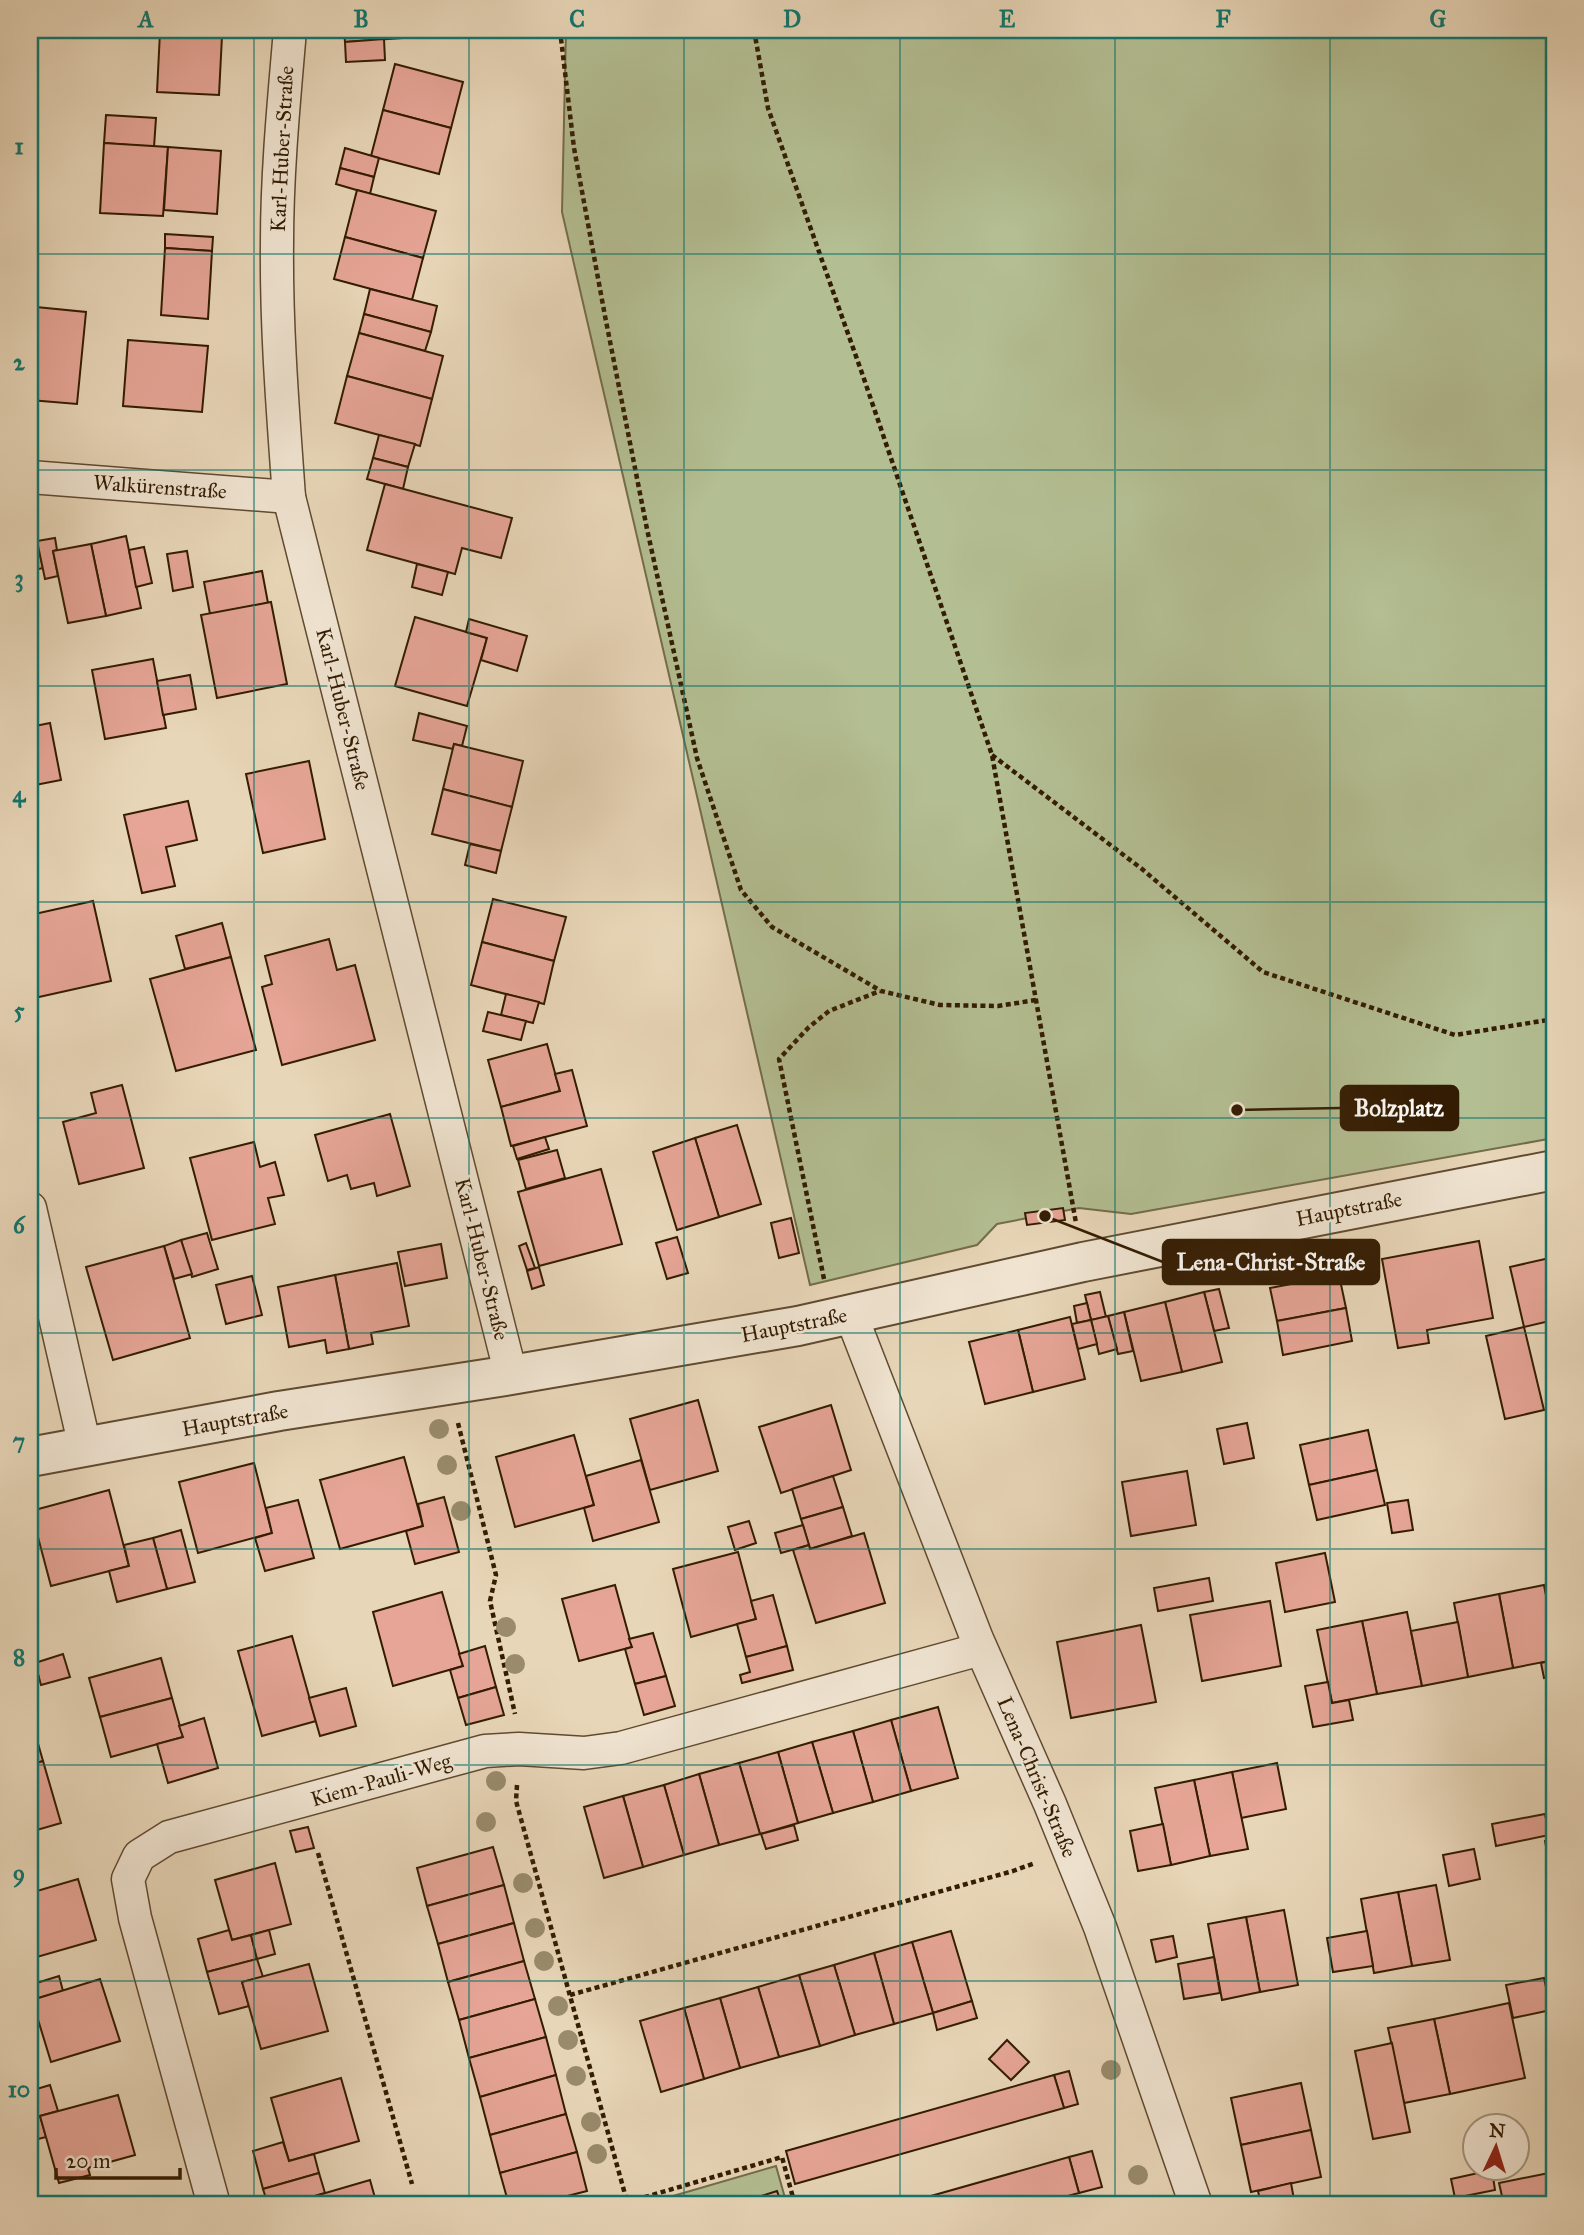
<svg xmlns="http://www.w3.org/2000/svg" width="1584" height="2235" viewBox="0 0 1584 2235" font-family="'IM FELL Great Primer',serif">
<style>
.green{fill:#b3be92;stroke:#736d4a;stroke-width:2}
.building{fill:#e6a596;stroke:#331c03;stroke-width:2}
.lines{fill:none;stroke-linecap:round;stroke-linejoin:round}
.minor-casing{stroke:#604a30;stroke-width:35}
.tertiary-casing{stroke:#604a30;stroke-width:42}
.path{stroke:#331c03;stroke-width:4.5;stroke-dasharray:5 3.5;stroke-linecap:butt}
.minor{stroke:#f0e4d1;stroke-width:32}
.tertiary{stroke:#f0e4d1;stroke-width:38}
.tree{fill:#998b6c}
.grid{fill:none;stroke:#0f766e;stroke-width:2;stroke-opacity:0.55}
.labels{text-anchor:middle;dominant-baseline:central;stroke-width:5;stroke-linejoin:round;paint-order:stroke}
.street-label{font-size:21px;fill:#331c03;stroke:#f0e4d1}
.leader{fill:none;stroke:#331c03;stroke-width:2.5}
.callout-dot{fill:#331c03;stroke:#f0e4d1;stroke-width:2.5}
.callout{fill:#331c03;stroke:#331c03;stroke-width:2.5}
.callout-label{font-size:23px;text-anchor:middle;font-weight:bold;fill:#fff}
.neatline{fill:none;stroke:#0f766e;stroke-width:2.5}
.grid-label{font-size:23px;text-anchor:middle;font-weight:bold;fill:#0f766e}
</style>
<rect width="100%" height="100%" fill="#e8d6b8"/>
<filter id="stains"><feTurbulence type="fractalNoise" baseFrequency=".00286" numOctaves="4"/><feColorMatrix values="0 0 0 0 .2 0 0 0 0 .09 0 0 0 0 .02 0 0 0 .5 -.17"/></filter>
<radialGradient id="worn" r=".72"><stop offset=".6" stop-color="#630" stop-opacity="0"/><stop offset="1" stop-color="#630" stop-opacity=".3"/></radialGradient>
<g class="green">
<path d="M566 30H1554V1138L1131 1214 1079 1208 997 1224 977 1245 810 1285 562 212Z"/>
<path d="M776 2166 787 2205H642Z"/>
</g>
<g class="building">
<path d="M160 30H222V36L160 32Z"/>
<path d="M344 30H401L402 38 345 42Z"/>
<path d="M437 30H466V33L437 34Z"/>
<path d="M160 32 222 36 219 95 157 92Z"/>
<path d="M384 39 385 60 346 62 345 42Z"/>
<path d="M395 64 463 82 451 128 383 110Z"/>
<path d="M383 110 451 128 439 174 371 156Z"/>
<path d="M106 115 156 118 154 147 104 143Z"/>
<path d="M104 143 168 147 163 216 100 213Z"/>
<path d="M168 147 221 151 217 214 164 210Z"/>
<path d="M345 148 379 158 374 177 340 168Z"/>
<path d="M340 168 374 177 370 194 336 184Z"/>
<path d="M357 190 436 211 423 258 345 237Z"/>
<path d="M165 234 213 237 212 251 165 248Z"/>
<path d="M345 237 423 258 412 300 334 279Z"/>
<path d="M165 248 212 251 208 319 161 315Z"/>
<path d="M370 289 437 306 431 332 364 314Z"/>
<path d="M36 307 86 312 77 404 30 400V334L33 335Z"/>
<path d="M364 314 431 332 425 351 359 333Z"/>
<path d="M359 333 443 356 432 399 347 376Z"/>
<path d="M128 340 208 346 202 412 123 406Z"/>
<path d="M347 376 432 399 420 446 335 423Z"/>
<path d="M379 435 415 444 408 467 373 458Z"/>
<path d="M373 458 408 467 403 489 367 479Z"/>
<path d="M385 484 512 518 501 558 462 548 455 574 367 550Z"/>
<path d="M36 535 43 568 30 571V536Z"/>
<path d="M126 536 141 608 106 616 91 544Z"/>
<path d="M55 538 57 550 53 551 58 576 45 579 37 541Z"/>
<path d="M91 544 106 616 68 623 53 551Z"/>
<path d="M144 547 152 583 136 587 129 550Z"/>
<path d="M187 551 193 587 173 591 167 554Z"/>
<path d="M417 564 448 572 442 595 412 587Z"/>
<path d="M262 571 268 603 210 614 204 582Z"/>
<path d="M30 589 37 630 30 631Z"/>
<path d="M271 602 287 684 217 698 201 615Z"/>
<path d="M415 617 487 638 467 706 395 686Z"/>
<path d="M469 619 527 636 517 671 481 660 487 638 466 632Z"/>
<path d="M153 659 166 728 105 739 92 670Z"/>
<path d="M190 675 196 709 163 715 157 681Z"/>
<path d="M419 713 467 726 462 746 454 744 453 749 413 740Z"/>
<path d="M50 723 61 780 30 786V727Z"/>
<path d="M454 744 523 761 512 807 443 789Z"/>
<path d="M309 761 325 839 263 853 246 774Z"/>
<path d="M443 789 512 807 501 851 432 834Z"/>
<path d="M188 801 197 840 166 847 175 886 142 893 124 815Z"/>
<path d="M470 844 501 851 496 873 465 865Z"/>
<path d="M493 899 566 917 554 961 482 942Z"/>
<path d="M93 901 111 981 30 999V915Z"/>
<path d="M222 923 231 957 185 969 176 936Z"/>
<path d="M329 939 337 970 355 965 375 1040 282 1065 262 987 272 984 265 956Z"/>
<path d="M482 942 554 961 544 1004 471 985Z"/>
<path d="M231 957 256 1050 176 1071 150 979Z"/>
<path d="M506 994 539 1002 533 1023 501 1015Z"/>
<path d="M488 1012 526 1021 521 1040 483 1031Z"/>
<path d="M547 1044 560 1091 501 1107 488 1060Z"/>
<path d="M572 1070 587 1126 511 1146 501 1107 560 1091 555 1074Z"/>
<path d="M122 1085 144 1168 79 1184 63 1122 96 1113 91 1093Z"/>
<path d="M390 1114 410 1186 377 1196 374 1183 351 1189 347 1175 328 1181 315 1135Z"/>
<path d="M737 1125 761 1204 719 1217 695 1138Z"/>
<path d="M545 1137 549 1149 517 1159 513 1146Z"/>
<path d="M695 1138 719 1217 677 1230 653 1152Z"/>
<path d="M254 1142 260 1167 275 1162 284 1195 268 1198 275 1224 212 1240 190 1158Z"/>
<path d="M557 1150 565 1178 526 1189 518 1160Z"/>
<path d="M601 1169 622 1244 539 1266 518 1192Z"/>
<path d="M1063 1208 1065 1220 1027 1225 1025 1213Z"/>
<path d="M791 1218 799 1253 779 1258 771 1223Z"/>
<path d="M207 1233 218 1269 192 1277 181 1240Z"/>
<path d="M677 1237 688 1273 667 1279 656 1243Z"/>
<path d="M181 1240 192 1274 174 1279 164 1246Z"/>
<path d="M1479 1241 1493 1318 1427 1330 1429 1343 1398 1348 1382 1259Z"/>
<path d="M526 1243 535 1268 527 1270 519 1246Z"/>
<path d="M441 1244 447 1278 405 1286 398 1252Z"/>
<path d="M164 1246 190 1338 113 1360 86 1267Z"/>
<path d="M1554 1257V1320L1524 1327 1510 1267Z"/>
<path d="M397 1263 409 1326 371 1333 373 1344 349 1349 335 1275Z"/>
<path d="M539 1267 544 1285 532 1289 527 1271Z"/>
<path d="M335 1275 349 1349 327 1353 325 1340 289 1347 278 1287Z"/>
<path d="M1339 1275 1346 1308 1277 1321 1270 1288Z"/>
<path d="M252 1276 262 1315 226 1324 216 1285Z"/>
<path d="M1219 1289 1229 1328 1214 1331 1204 1292Z"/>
<path d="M1100 1292 1106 1317 1091 1320 1085 1295Z"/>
<path d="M1204 1292 1222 1362 1182 1372 1165 1302Z"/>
<path d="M1165 1302 1182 1372 1141 1381 1124 1312Z"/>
<path d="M1087 1303 1091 1320 1077 1323 1074 1306Z"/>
<path d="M1346 1308 1352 1341 1283 1355 1277 1321Z"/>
<path d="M1124 1312 1133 1351 1118 1354 1108 1316Z"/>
<path d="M1108 1316 1117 1349 1099 1354 1091 1320Z"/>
<path d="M1070 1317 1085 1379 1033 1392 1018 1330Z"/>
<path d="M1091 1320 1097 1344 1078 1349 1072 1324Z"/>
<path d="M1524 1327 1544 1410 1505 1419 1486 1336Z"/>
<path d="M1018 1330 1033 1392 985 1404 969 1342Z"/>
<path d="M698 1400 718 1471 650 1490 630 1419Z"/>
<path d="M831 1405 851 1470 781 1493 759 1427Z"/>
<path d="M1247 1423 1254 1458 1224 1464 1217 1429Z"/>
<path d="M1368 1430 1377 1470 1309 1485 1300 1445Z"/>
<path d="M574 1435 594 1505 515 1527 496 1457Z"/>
<path d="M404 1457 423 1526 340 1549 320 1480Z"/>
<path d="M641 1460 659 1522 593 1541 584 1508 594 1505 586 1476Z"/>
<path d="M254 1463 272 1533 198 1553 179 1482Z"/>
<path d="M1377 1470 1385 1505 1317 1520 1309 1485Z"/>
<path d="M1187 1471 1196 1525 1131 1536 1122 1482Z"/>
<path d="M833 1476 843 1507 801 1519 792 1489Z"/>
<path d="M109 1490 129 1566 51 1586 31 1511Z"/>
<path d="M444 1497 459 1552 415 1564 406 1531 423 1526 418 1504Z"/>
<path d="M298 1500 314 1558 265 1571 255 1538 272 1533 266 1508Z"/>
<path d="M1408 1500 1413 1530 1392 1533 1387 1503Z"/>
<path d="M843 1507 852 1536 810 1549 801 1519Z"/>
<path d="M749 1521 756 1543 735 1550 728 1527Z"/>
<path d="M803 1525 809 1545 781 1553 775 1533Z"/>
<path d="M181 1530 195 1582 167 1589 153 1538Z"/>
<path d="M864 1533 885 1603 816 1623 793 1550 809 1545 810 1549Z"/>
<path d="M153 1538 167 1589 117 1602 109 1571 129 1566 124 1545Z"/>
<path d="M738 1552 756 1619 691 1637 673 1569Z"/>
<path d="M1325 1553 1335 1602 1285 1612 1276 1563Z"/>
<path d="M1209 1578 1213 1601 1158 1611 1154 1588Z"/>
<path d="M615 1585 632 1647 579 1661 562 1599Z"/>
<path d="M1544 1585 1554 1638V1660L1513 1668 1499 1594Z"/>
<path d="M442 1592 463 1666 393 1686 373 1612Z"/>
<path d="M1499 1594 1513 1668 1468 1677 1454 1603Z"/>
<path d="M773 1595 787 1646 746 1657 737 1624 756 1619 751 1601Z"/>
<path d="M1270 1601 1281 1666 1202 1681 1190 1615Z"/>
<path d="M1554 1602V1638L1548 1603Z"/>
<path d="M1407 1612 1422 1686 1377 1694 1362 1621Z"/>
<path d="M1362 1621 1377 1694 1332 1703 1317 1630Z"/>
<path d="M1458 1622 1468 1677 1422 1686 1411 1631Z"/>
<path d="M1141 1625 1156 1702 1071 1718 1057 1642Z"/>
<path d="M653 1633 666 1676 635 1684 625 1649 632 1647 629 1639Z"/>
<path d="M292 1636 316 1721 262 1736 238 1651Z"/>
<path d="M485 1646 496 1687 458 1698 450 1670 463 1666 459 1654Z"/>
<path d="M787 1646 793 1670 742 1683 740 1675 750 1672 746 1657Z"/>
<path d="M63 1654 70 1677 41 1685 35 1663Z"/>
<path d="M161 1658 172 1698 100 1717 89 1678Z"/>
<path d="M1554 1660V1676L1544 1678 1541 1663Z"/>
<path d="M35 1663 39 1678 30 1681V1664Z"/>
<path d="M666 1676 675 1706 644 1715 635 1684Z"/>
<path d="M1328 1682 1332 1703 1349 1700 1353 1720 1313 1727 1305 1686Z"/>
<path d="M496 1687 504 1715 466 1725 458 1698Z"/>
<path d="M346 1688 356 1726 320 1736 309 1698Z"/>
<path d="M172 1698 183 1737 111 1757 100 1717Z"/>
<path d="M938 1707 958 1778 911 1791 891 1720Z"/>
<path d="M30 1715 43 1761 30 1765Z"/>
<path d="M204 1718 218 1768 168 1783 157 1744 183 1737 179 1726Z"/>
<path d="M891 1720 911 1791 873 1802 853 1731Z"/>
<path d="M853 1731 873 1802 833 1813 812 1742Z"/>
<path d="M812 1742 833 1813 798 1823 778 1752Z"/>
<path d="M778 1752 798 1823 760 1834 739 1763Z"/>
<path d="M43 1761 61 1823 30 1832V1765Z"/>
<path d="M739 1763 760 1834 719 1845 699 1774Z"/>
<path d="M1277 1763 1286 1809 1241 1818 1232 1772Z"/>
<path d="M1232 1772 1248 1849 1210 1856 1194 1780Z"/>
<path d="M699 1774 719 1845 684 1855 664 1785Z"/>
<path d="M1194 1780 1210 1856 1171 1865 1155 1788Z"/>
<path d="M664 1785 684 1855 643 1867 623 1796Z"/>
<path d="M623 1796 643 1867 604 1878 584 1807Z"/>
<path d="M1545 1814 1549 1835 1496 1846 1492 1824Z"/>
<path d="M1163 1824 1171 1865 1138 1871 1130 1831Z"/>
<path d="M794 1825 798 1840 766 1849 761 1834Z"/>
<path d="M308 1827 314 1848 296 1852 290 1831Z"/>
<path d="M1554 1839V1887L1545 1841Z"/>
<path d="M493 1847 504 1885 427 1906 417 1868Z"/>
<path d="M1474 1849 1480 1879 1449 1886 1443 1855Z"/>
<path d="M275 1863 291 1924 232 1940 215 1880Z"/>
<path d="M78 1879 96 1940 30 1959V1893Z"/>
<path d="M504 1885 514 1923 438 1944 427 1906Z"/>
<path d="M1436 1885 1450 1960 1412 1966 1398 1892Z"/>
<path d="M1398 1892 1412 1966 1374 1973 1361 1899Z"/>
<path d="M1284 1910 1298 1985 1260 1992 1246 1917Z"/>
<path d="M1246 1917 1260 1992 1222 2000 1208 1924Z"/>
<path d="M514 1923 524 1961 448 1982 438 1944Z"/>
<path d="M229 1930 232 1940 251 1935 257 1959 207 1972 198 1939Z"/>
<path d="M269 1930 275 1954 257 1959 251 1935Z"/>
<path d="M951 1931 972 2001 933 2013 912 1942Z"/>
<path d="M1367 1931 1373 1966 1333 1972 1327 1938Z"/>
<path d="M1173 1936 1177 1957 1156 1962 1151 1940Z"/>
<path d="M912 1942 933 2013 894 2024 874 1953Z"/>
<path d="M874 1953 894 2024 855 2035 834 1965Z"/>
<path d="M1214 1957 1220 1993 1184 1999 1178 1964Z"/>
<path d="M257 1959 263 1977 242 1982 249 2006 219 2014 207 1972Z"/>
<path d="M524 1961 535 1999 459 2020 448 1982Z"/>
<path d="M309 1964 328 2031 261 2049 242 1982Z"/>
<path d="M834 1965 855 2035 820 2046 799 1975Z"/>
<path d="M799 1975 820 2046 779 2057 758 1987Z"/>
<path d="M59 1976 63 1991 32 2000 38 2019 30 2021V1985Z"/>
<path d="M1544 1978 1551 2010 1513 2018 1506 1985Z"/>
<path d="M100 1979 120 2041 51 2062 32 2000Z"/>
<path d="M758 1987 779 2057 740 2068 720 1998Z"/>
<path d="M720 1998 740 2068 704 2079 684 2008Z"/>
<path d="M535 1999 546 2037 469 2058 459 2020Z"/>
<path d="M972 2001 977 2018 937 2030 933 2013Z"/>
<path d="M1509 2003 1525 2078 1450 2094 1434 2019Z"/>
<path d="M684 2008 704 2079 661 2092 640 2021Z"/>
<path d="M1434 2019 1450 2094 1404 2103 1388 2028Z"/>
<path d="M546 2037 556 2075 480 2097 469 2058Z"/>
<path d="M1007 2040 1029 2062 1011 2080 989 2059Z"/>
<path d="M1392 2043 1410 2132 1373 2139 1355 2051Z"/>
<path d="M1069 2071 1078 2104 1064 2108 1054 2075Z"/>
<path d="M556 2075 566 2114 490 2135 480 2097Z"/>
<path d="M1054 2075 1064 2108 795 2184 786 2151Z"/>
<path d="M341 2078 359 2141 289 2161 271 2098Z"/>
<path d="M1301 2083 1311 2130 1241 2145 1231 2098Z"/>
<path d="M50 2085 58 2111 40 2116 46 2137 30 2141V2091Z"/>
<path d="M118 2095 135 2155 88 2168 90 2175 59 2183 40 2116Z"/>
<path d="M566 2114 577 2152 500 2173 490 2135Z"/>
<path d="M1311 2130 1321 2177 1251 2192 1241 2145Z"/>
<path d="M283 2142 289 2161 314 2154 319 2173 263 2189 253 2151Z"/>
<path d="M1092 2151 1102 2187 1079 2193 1069 2157Z"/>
<path d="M577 2152 587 2191 532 2205H509L500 2173Z"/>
<path d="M1069 2157 1079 2193 1034 2205H899Z"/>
<path d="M1492 2170 1495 2190 1455 2198 1451 2179Z"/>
<path d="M1554 2172V2205H1504L1499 2183Z"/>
<path d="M319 2173 325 2193 298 2201 299 2205H268L263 2189Z"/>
<path d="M370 2180 377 2205H299L298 2201Z"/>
<path d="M1291 2183 1295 2205H1261L1258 2191Z"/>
<path d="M777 2191 782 2205H765L761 2196Z"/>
</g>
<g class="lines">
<g class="minor-casing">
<g id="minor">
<path d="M290 30C284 100 277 172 277 242 276 327 283 413 289 497L511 1375"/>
<path d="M30 477 289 497"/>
<path d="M30 1208 85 1447"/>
<path d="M851 1315 977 1639 1050 1804 1100 1927 1196 2205"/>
<path d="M214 2205 135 1918 128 1879 139 1856 169 1837 485 1751 519 1749 584 1753 621 1748 981 1649"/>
</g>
</g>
<g class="tertiary-casing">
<path id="tertiary" d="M30 1457 279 1411 511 1375 798 1326 1083 1262 1554 1170"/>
</g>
<g class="path">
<path d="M560 30 574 148 605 316 647 529 697 758 741 890 772 927 881 991 940 1005 998 1006 1036 1000"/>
<path d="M754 30 768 108 863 376 992 755 1076 1223"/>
<path d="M992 755 1142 869 1263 972 1455 1035 1554 1019"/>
<path d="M824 1279 779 1059 809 1027 829 1011 880 991"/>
<path d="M458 1423 496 1575 490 1601 515 1714"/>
<path d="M517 1785 516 1801 628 2205"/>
<path d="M318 1853 412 2184"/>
<path d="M570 1995 1013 1871 1035 1863"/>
<path d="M628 2202 782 2157 795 2205"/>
<path d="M1124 2205 1153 2197"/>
</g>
<use href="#minor" class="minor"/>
<use href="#tertiary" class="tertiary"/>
</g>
<g class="tree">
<circle cx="439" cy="1429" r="10"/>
<circle cx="447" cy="1465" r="10"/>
<circle cx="461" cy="1511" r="10"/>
<circle cx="506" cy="1627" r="10"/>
<circle cx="515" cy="1664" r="10"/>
<circle cx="496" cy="1781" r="10"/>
<circle cx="486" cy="1822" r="10"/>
<circle cx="523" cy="1883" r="10"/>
<circle cx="535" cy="1928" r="10"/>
<circle cx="544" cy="1961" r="10"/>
<circle cx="558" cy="2006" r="10"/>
<circle cx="568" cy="2040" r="10"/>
<circle cx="1111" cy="2070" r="10"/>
<circle cx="576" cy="2076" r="10"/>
<circle cx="591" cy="2122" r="10"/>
<circle cx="597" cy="2154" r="10"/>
<circle cx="1138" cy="2175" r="10"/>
</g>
<path class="grid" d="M254 30V2205M469 30V2205M684 30V2205M900 30V2205M1115 30V2205M1330 30V2205M30 254H1554M30 470H1554M30 686H1554M30 902H1554M30 1118H1554M30 1333H1554M30 1549H1554M30 1765H1554M30 1981H1554"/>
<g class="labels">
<g class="street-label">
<text transform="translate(282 149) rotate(-87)">Karl-Huber-Straße</text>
<text transform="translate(160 487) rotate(4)">Walkürenstraße</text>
<text transform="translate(343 709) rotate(76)">Karl-Huber-Straße</text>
<text transform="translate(1349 1209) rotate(-11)">Hauptstraße</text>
<text transform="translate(482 1259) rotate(76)">Karl-Huber-Straße</text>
<text transform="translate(794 1325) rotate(-11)">Hauptstraße</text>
<text transform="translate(235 1420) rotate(-10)">Hauptstraße</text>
<text transform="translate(1037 1777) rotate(67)">Lena-Christ-Straße</text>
<text transform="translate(381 1780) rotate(-16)">Kiem-Pauli-Weg</text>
</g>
</g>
<path class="leader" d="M1237 1110L1341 1108M1045 1216L1163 1262"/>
<g class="callout-dot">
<circle cx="1237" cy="1110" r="7"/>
<circle cx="1045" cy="1216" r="7"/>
</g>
<g class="callout">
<rect x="1341" y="1086" width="117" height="44" rx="7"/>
<rect x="1163" y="1240" width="216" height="44" rx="7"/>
</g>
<g class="callout-label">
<text x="1399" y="1116">Bolzplatz</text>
<text x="1271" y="1270">Lena-Christ-Straße</text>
</g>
<rect width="1584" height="2235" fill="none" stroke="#e8d6b8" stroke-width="77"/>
<g transform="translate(1496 2147) rotate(4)"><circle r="33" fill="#f0e4d1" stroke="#a4947f" stroke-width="2"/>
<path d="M0-5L12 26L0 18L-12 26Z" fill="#8f2418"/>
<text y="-10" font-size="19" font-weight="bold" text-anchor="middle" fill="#331c03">N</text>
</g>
<path d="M56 2168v10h124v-10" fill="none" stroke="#331c03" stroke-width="3.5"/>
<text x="66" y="2168" font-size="21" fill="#331c03" stroke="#f0e4d1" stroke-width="5" paint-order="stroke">20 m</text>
<rect x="38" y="38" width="1508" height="2158" class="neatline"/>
<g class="grid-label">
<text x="146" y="27">A</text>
<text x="361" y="27">B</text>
<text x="577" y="27">C</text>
<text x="792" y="27">D</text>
<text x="1007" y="27">E</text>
<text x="1223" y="27">F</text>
<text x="1438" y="27">G</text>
<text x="19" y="154">1</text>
<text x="19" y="370">2</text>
<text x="19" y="586">3</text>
<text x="19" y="802">4</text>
<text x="19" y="1018">5</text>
<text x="19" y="1233">6</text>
<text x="19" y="1449">7</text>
<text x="19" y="1665">8</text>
<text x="19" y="1881">9</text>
<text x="19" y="2097">10</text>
</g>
<rect width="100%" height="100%" filter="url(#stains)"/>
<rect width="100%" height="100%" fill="url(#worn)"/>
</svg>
